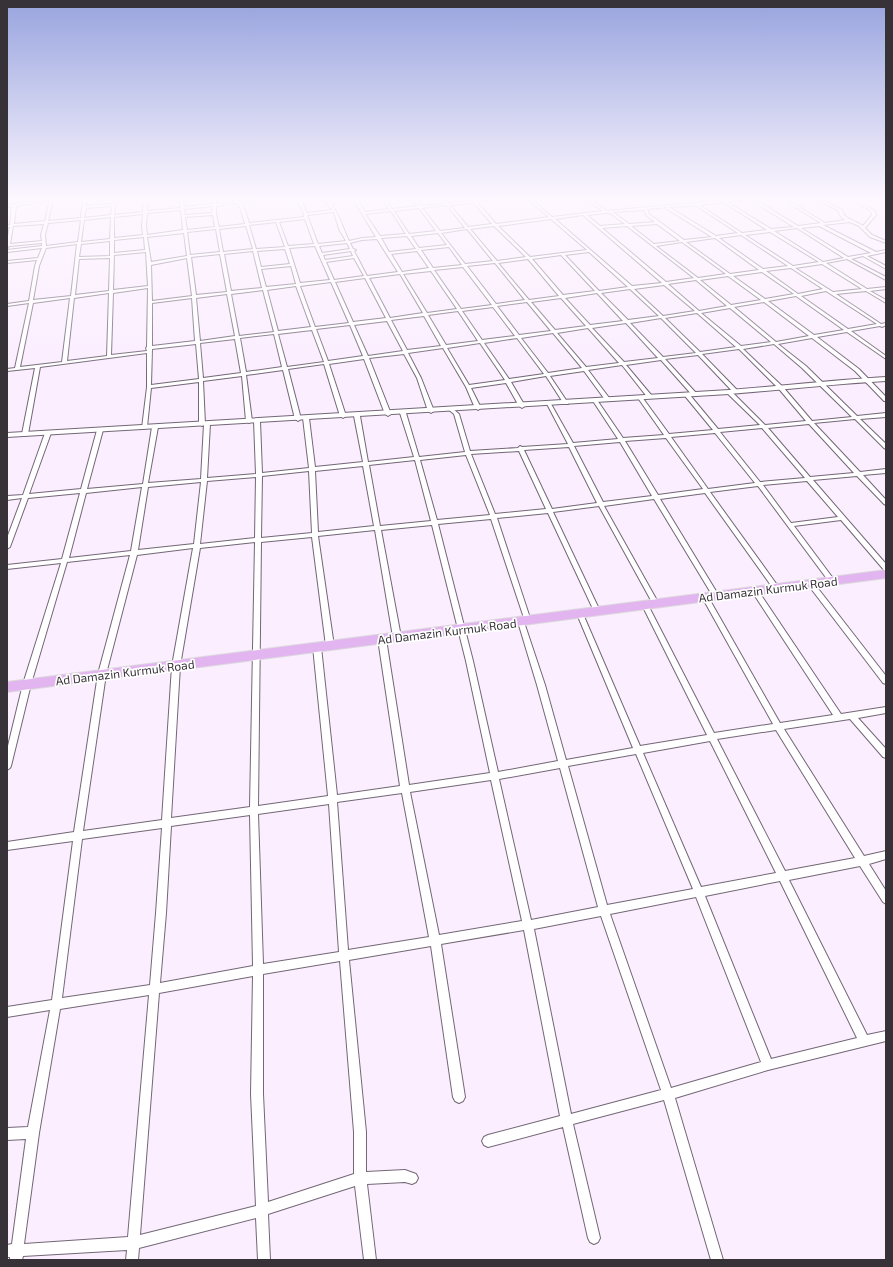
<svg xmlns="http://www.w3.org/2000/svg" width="893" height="1267" viewBox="0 0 893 1267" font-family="'Exo 2',sans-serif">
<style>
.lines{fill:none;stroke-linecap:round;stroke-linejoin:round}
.street-casing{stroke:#736776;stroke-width:2}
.secondary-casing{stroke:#736776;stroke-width:2}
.highway-casing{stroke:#dbdadb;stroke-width:2}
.street{fill:#fff;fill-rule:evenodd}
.secondary{fill:#fff;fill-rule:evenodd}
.highway{fill:#e3b5f0;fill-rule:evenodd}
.labels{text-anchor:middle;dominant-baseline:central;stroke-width:3.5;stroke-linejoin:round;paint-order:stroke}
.street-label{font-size:12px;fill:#373238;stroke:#fff}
</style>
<rect width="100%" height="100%" fill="#fbeeff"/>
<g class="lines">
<g class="street-casing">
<g id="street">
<path d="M47 199H55L53 200 48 221 81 218 83 199H87L86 206 112 204 114 199H118L115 207 114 215 143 212 144 199H148L147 211 181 208 179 199H183V203L189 199H193L183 205 184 207 213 204V199H217L216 204 236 202 233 199H237L239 201 270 199 241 203 245 210 249 223 304 217 303 211 296 199H300L307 213 332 210 324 199H328L330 203 335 199H339L332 205C340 216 343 229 349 241L362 238 376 237 353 199H357L365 212 389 209 382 199H386L392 209 418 206 412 199H416L421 206 445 204 441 199H445L448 203 472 201 470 199H474L475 201 502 199 477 202 496 224 549 217 527 199H531L552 217 603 211 586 199H590L607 211 680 204 672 199H676L684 204 723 200 754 199 798 226 821 223 782 199H786L825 223 846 220C843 219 839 216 839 211L817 199H821L842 210C844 220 856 220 863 226L872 215 871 211 851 199H855L875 211 876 215 865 228 872 235 886 241V243L870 237 859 226 850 222 823 225 876 252 886 250V252L867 256 886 266V269L863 256 851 259 886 277V280L847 259 826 263 867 289 886 287V289L870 291 886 300V303L866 291 836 294 881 324 886 323V325L882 327 880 326 851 331 886 356V359L847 332 817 337 859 369 886 397V401H884L855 371 812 338 778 344 806 366 857 416 886 413V417L860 419 886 444V449L884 448 855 419 814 423 860 472 886 469V473L863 475 886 500V505L884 504 857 476 813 480 886 564V570H884L841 520 794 526 835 581 834 583H830L758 486 710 492 780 589 779 591H775L705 493 660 499 719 596 716 598H714L654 499 604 506 659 604 656 606 653 604 599 506 553 512 600 611 597 613 594 611 548 513 497 518 531 621 528 624 525 621 491 519 438 524 473 661 498 772 558 761 537 685 518 622 521 619 524 622 545 685 566 760 633 748 577 614 580 612 583 614 640 746 707 735 642 605 645 603 648 605 714 733 773 724 702 597 705 595H707L780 723 833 715 753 593 752 591 753 589H757L841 714 886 707V713L858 718 886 749V758L883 757 850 719 784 729 864 856 886 851V859L869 864 886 891V904L883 902 860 866 789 880 867 1035 886 1031V1041L768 1070 675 1098 723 1260H711L664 1100 573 1124 600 1238 598 1242 594 1244 590 1242 588 1238 563 1127 488 1147 484 1145 482 1141 484 1137 488 1135 560 1116 524 930 441 944 465 1097 463 1101 459 1103 455 1101 453 1097 431 946 349 960 366 1132V1172L405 1170 416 1174 418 1178 416 1182 412 1184 405 1182 367 1184 376 1260H364L355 1186 268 1214 270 1260H258L256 1218 139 1248 138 1260H126L127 1250 23 1256 22 1260H10V1257H7V1245L12 1244 26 1139 7 1140V1128L28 1127 50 1010 7 1017V1007L52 1000 73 841 7 850V842L74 832 98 674 130 555 67 562 31 684 11 766 10 768 7 770V750L23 684 61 563 7 569V565L62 559 80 493 28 498 10 547 7 549V538L22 498 7 500V496L23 495 45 433 48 431 51 433 29 494 81 489 97 430 100 428 103 430 87 489 143 484 152 427 155 425 158 427 148 483 201 479 204 424 202 426 199 424V382L151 388 147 427 144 429 142 428 147 387V353L40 367 28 434 25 436 23 435 22 434 35 368 7 371V369L15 368 29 303 7 306V304L29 301 35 266 37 260 7 263V261L38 258 42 248 7 252V250L42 246V243L9 246 7 249V240L10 227H7V225H10L12 206 7 207V205ZM750 199 751 200 794 227 771 229 727 202ZM50 200 45 221 14 224 16 206ZM723 202 767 230 742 233 699 205ZM238 203 241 210 245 224 219 227 216 214V206ZM474 203 492 224 468 227 450 205ZM447 205 465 228 440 231 422 208ZM695 205 738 233 716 236 669 207 683 206 685 207 686 206ZM112 206 111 215 84 218 86 208ZM213 206 212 213 185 215 184 209ZM667 207V209L712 237 684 240 649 214 647 209ZM419 208 436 231 409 234 394 211ZM181 210 183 230 147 235 146 226 147 213ZM644 210 647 216 655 222 629 224 613 212ZM391 211 406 234 380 236 365 214ZM334 212 339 229 346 241 318 244 307 215ZM606 213H610L625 224 600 226 587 215ZM143 214 142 226 143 235 114 238V217ZM213 215 215 227 187 230 185 217ZM583 215 662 283 632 286 555 219ZM111 217 110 239 81 242 84 220ZM305 219 314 244 288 246 279 222ZM551 219 587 250 530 257 498 226ZM81 220 78 242 46 246 45 235 48 223ZM276 222 285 247 256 249 249 225ZM44 224 41 235 42 241 10 244 13 226ZM657 224 680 241 654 244 631 226ZM246 226 253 249 223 252 219 229ZM494 226 526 257 497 261 470 229ZM627 226 694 278 666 282 602 228ZM819 226 871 253 848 257 801 228ZM797 228 844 258 823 262 774 231ZM216 229 220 252 190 255 187 232ZM467 229 493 261 465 264 441 233ZM770 232 819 262 793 266 745 235ZM184 233 187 256 151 262 147 237ZM438 233 447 245 419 248 411 236ZM741 235 788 266 763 269 719 238ZM407 236 416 249 389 252 381 238ZM144 237 145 250 114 253V240ZM715 238 759 270 730 274 686 242ZM377 239 398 272 367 276 354 251 356 250 353 249 350 243 362 240ZM110 241V256L79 257 81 244ZM682 242 726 274 698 278 656 246ZM347 243 350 249 322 253 319 246ZM77 244 71 296 33 300 39 266 46 248ZM315 246 330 280 300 283 289 248ZM449 247 462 265 433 268 421 250ZM285 249 290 264 261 267 257 251ZM253 251 262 288 231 291 224 254ZM351 251 353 256 325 260 323 255ZM417 251 429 268 402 272 391 254ZM146 252 148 286 113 290 114 255ZM589 252 628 287 599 291 565 255ZM220 254 227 292 196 295 191 257ZM561 255 595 291 563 295 532 259ZM110 258 109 291 75 295 79 259ZM187 258 192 296 152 301 151 265ZM354 258 364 276 334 280 326 262ZM528 259 559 296 529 300 498 263ZM495 263 525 300 496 304 467 266ZM822 264 862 289 833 292 795 268ZM291 266 296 284 266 287 261 269ZM463 267 492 305 461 309 434 270ZM791 268 823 289 798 294 766 271ZM431 271 457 309 427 313 403 274ZM762 272 794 294 765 299 733 276ZM400 274 423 313 390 318 369 278ZM728 276 761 300 731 305 700 280ZM365 278 386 318 353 322 335 282ZM696 280 727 306 699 311 668 284ZM331 282 349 323 315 327 300 286ZM664 285 695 311 663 316 634 289ZM296 286 311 327 278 331 267 290ZM148 288 147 347 146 348 147 351 111 355 113 293ZM630 289 659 316 628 320 601 293ZM263 290 274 332 239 336 231 294ZM826 291 877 324 848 329 801 296ZM109 293 107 356 67 361 74 298ZM597 293 623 321 590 325 565 298ZM227 294 235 336 200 341 196 298ZM796 296 844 330 814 335 768 301ZM70 298 62 362 20 367 33 303ZM192 298 195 341 152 346V303ZM561 298 586 326 555 330 531 302ZM527 302 551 331 519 335 497 306ZM764 302 809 336 776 342 734 307ZM493 307 515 336 482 340 462 311ZM730 308 771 342 741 346 701 313ZM458 311 478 341 446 345 428 315ZM697 313 736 347 700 352 665 318ZM424 316 441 346 407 350 391 320ZM661 318 696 353 663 357 630 323ZM387 321 403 351 368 356 354 325ZM626 323 658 358 624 362 592 328ZM350 325 363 356 328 361 316 329ZM588 328 619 363 586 367 557 333ZM312 330 324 362 287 367 278 334ZM553 333 582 368 548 373 521 338ZM274 334 282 367 246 372 240 338ZM517 338 544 374 509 379 484 343ZM235 339 241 373 203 378 200 343ZM480 343 505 380 469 385 447 348ZM196 344 199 379 151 385 152 349ZM774 344 802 368 852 417 812 421 783 387 743 349ZM443 348 466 387 475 408 478 410 481 408 471 388 506 383 519 406 522 408 525 406 511 382 546 376 564 404H568V403L550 376 584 371 606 401H610V399L588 370 622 365 648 398H652V396L626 365 661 360 693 396H697V394L665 359 698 355 734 393H736L738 392V391L702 354 739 349 779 389 806 421 765 425 731 391H729L727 392V393L760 425 718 429 689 394H685V396L713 430 669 434 642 397H640L638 398 664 435 623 438 597 400H595L593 401 618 439 573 443 551 404 549 403 547 404 568 444 522 447 520 446 518 448 470 451 459 414 452 408 449 410 454 414 465 452 419 457 406 413 403 411 400 413 414 457 368 462 360 416 357 414 354 416 363 462 315 467 309 418 306 416 303 418 309 468 262 473 260 421 257 419 254 421 256 474 207 478 210 424 207 422 205 424 203 381 242 376 246 421 249 423 252 421 246 375 283 370 295 419 298 421 301 419 288 369 324 364 340 416 343 418 346 416 329 364 364 359 385 414 388 416 391 414 369 358 404 354 417 378 428 411 431 413 434 411 421 378 408 353ZM809 424 854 473 810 477 768 428ZM762 428 805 478 760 482 720 432ZM715 433 755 483 708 489 671 437ZM666 438 703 489 658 495 625 441ZM620 442 652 496 603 502 574 446ZM569 447 597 503 552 509 524 450ZM519 451 546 509 495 514 471 454ZM466 455 490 515 437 520 420 460ZM415 460 431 521 380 526 369 465ZM363 466 374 526 318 532 315 471ZM309 471 312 533 261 538 262 476ZM256 477 255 538 200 544 207 481ZM807 481 838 517 791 523 763 485ZM201 482 194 544 138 550 148 487ZM142 487 131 551 69 558 86 493ZM432 525 466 661 490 773 409 785 386 639 382 636 378 639 400 786 337 795 321 647 320 645H314L313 647 328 796 258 806 261 542 312 537 326 646 327 648H333L334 646 318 536 375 530 393 637 397 640 401 637 381 530ZM255 542 250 807 171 818 180 666 200 548ZM193 548 172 666 162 820 83 831 106 674 137 555ZM776 730 855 858 785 871 717 739ZM710 741 776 873 701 887 643 753ZM636 754 693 889 607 905 568 766ZM560 768 598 907 531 920 499 779ZM491 780 522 921 439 935 410 792ZM402 793 429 937 348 950 337 802ZM329 804 339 952 263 964 258 814ZM250 815 253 966 160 983 166 913 171 826ZM162 828 156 913 150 985 62 998 82 839ZM780 881 857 1038 771 1059 705 896ZM696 897 761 1062 671 1088 610 914ZM601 916 661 1090 571 1114 534 929ZM340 961 354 1132V1174L268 1202 263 1094V974ZM253 976 251 1094 256 1206 140 1235 159 993ZM149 995 128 1237 24 1244 39 1133 60 1009Z"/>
<path d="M809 582H813L886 676V684L883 683 809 586 808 584Z"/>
</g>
</g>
<g class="secondary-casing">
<path id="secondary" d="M886 377V381C833 384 781 390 729 394L7 437V433L729 390C781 386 833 380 886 377Z"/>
</g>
<g class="highway-casing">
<path id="highway" d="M886 570V578L7 692V682Z"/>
</g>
<use href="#street" class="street"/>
<use href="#secondary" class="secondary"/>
<use href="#highway" class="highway"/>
</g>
<linearGradient id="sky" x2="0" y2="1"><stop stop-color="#98a4de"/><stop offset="0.53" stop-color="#fdf7ff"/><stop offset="1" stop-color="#fdf7ff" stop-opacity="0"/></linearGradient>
<rect width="893" height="376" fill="url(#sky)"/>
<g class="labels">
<g class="street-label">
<text transform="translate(768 589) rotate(-7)">Ad Damazin Kurmuk Road</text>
<text transform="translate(447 631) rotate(-7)">Ad Damazin Kurmuk Road</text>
<text transform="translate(125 672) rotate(-7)">Ad Damazin Kurmuk Road</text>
</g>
</g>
<rect width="893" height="1267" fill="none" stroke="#373238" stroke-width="16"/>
</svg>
